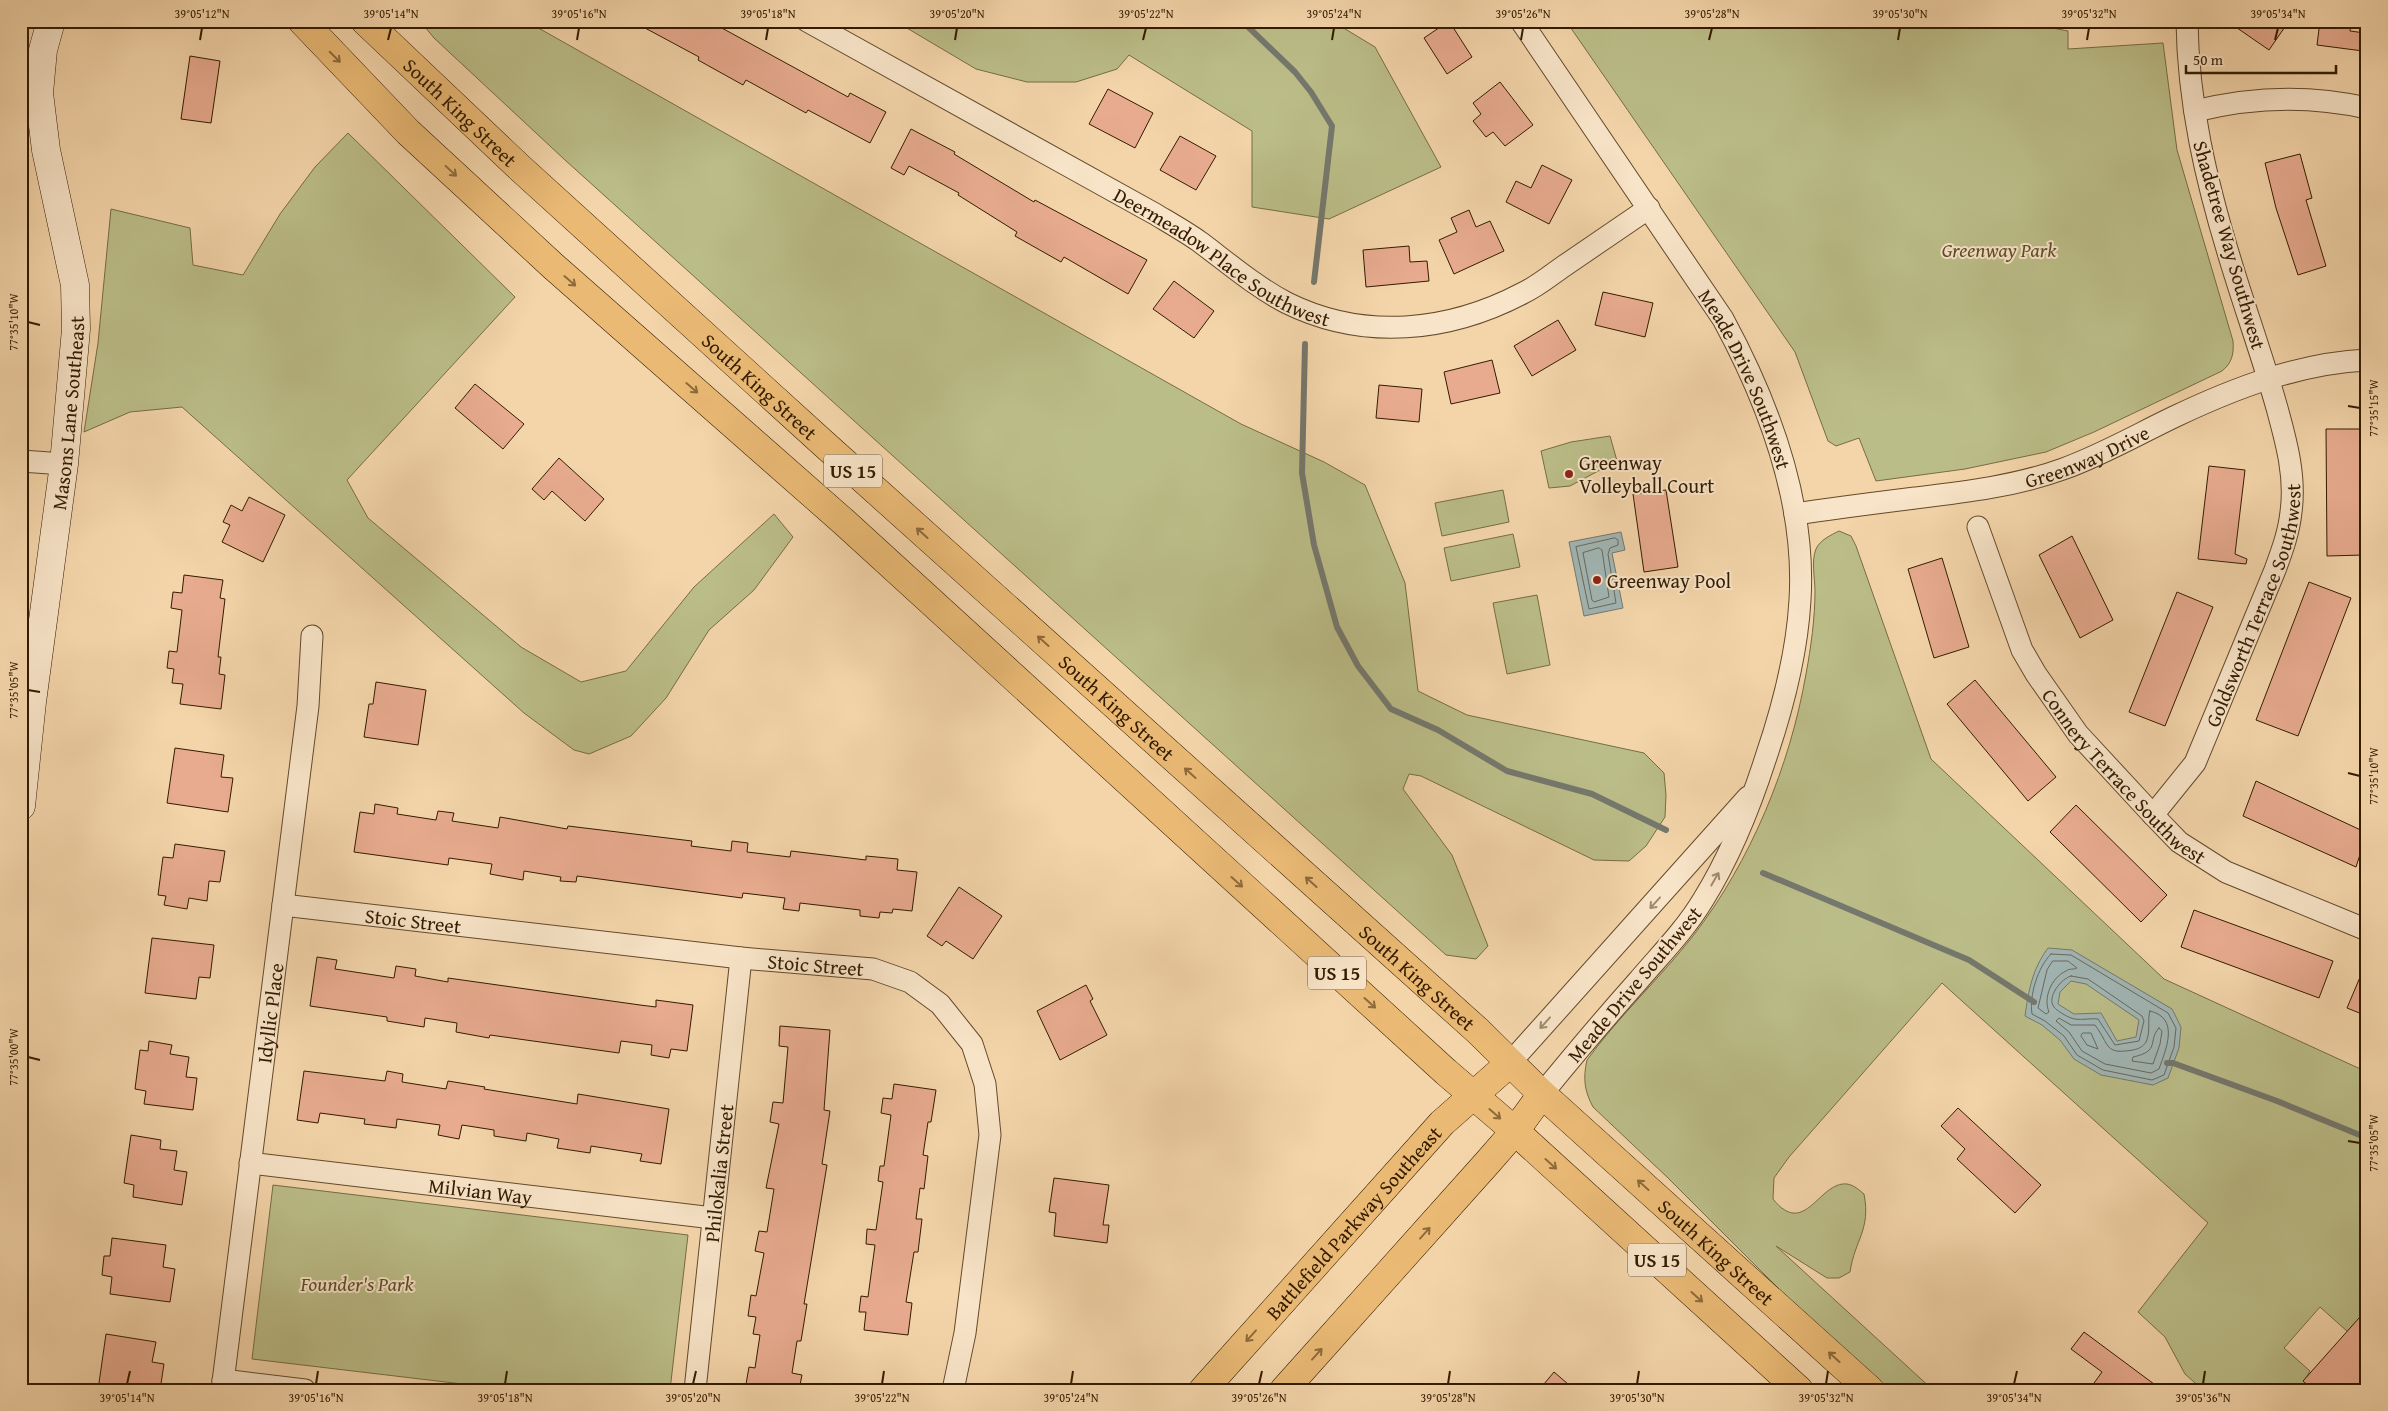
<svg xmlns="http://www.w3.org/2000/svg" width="2388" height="1411" viewBox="0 0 2388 1411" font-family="'Gentium Book Plus',serif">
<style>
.green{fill:#bbbd88;stroke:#776c44}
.water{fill:#a1b6b5;stroke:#75786d;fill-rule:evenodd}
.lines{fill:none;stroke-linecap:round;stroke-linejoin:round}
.shore{stroke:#6a685a;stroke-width:1}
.stream{stroke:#75786d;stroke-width:6}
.building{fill:#e8ab8f;stroke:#331b00}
.street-casing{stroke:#634a2a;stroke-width:23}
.secondary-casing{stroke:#331b00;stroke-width:29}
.primary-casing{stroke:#331b00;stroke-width:29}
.highway-casing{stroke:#331b00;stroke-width:29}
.street{stroke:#f8e4c8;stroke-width:21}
.secondary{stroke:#f8e4c8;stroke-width:28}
.primary{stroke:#eaba75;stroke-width:28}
.highway{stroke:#eaba75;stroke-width:28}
.oneway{stroke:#8e6a3a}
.oneway2{stroke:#9f8a6e}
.ticks{fill:none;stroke:#331b00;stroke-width:2}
.poi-dot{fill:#8f2418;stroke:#f8e4c8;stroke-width:2}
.labels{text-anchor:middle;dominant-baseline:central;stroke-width:4;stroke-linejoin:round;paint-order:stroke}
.shield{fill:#f8e4c8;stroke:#6e573c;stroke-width:1}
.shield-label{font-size:19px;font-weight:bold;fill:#331b00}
.street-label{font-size:20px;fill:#331b00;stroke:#f8e4c8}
.park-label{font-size:20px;font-style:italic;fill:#5c4c29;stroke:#f8e4c8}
.poi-label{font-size:20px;fill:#331b00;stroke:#f8e4c8;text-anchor:start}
.neatline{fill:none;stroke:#331b00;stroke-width:2}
.ticks-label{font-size:12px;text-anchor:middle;fill:#331b00}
</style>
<rect width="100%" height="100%" fill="#f4d5aa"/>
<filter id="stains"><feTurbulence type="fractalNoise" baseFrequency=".004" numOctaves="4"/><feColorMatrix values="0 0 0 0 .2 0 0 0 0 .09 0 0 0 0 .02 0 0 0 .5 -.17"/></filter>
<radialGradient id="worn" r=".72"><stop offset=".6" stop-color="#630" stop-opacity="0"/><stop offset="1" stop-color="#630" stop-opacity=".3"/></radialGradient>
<g class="green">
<path d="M420 21H526L1241 424 1324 462 1365 485 1405 583 1418 691 1467 715 1644 753 1664 773 1666 795 1665 817 1646 846 1629 861 1594 860 1421 776 1409 774 1403 789 1452 855 1488 946 1476 959 1446 955 565 160 434 38Z"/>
<path d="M895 21H1332L1375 47 1441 167 1329 219 1252 207V131L1129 55 1117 69 1076 82H1027L976 69Z"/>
<path d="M1566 21H1980L1989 23C2004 15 2050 28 2068 31V49L2163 43 2177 150 2233 341C2234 354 2232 363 2222 371L2094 432 2046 452 1965 469 1876 481 1859 438 1836 446 1828 441 1795 352Z"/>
<path d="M348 133 515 297 347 480 368 518 521 647 581 682 626 671 694 587 774 514 793 537 754 590 709 630 666 698 631 736 589 754 574 750 524 713 182 407 130 412 84 432 98 343 111 209 190 228 193 265 243 275 280 214 315 167Z"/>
<path d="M1610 436 1617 461 1570 486 1549 488 1541 451 1571 442Z"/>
<path d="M1503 490 1509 522 1442 536 1435 503Z"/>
<path d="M1839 531 1851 536 1856 546 1931 759 2164 979 2367 1072V1310L2348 1332 2320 1307 2284 1348 2310 1371 2304 1381 2313 1390H2203L2185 1374 2165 1337 2138 1312 2208 1223 1942 983 1789 1157 1774 1178 1773 1199C1805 1239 1819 1181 1847 1184 1854 1185 1859 1190 1864 1194 1871 1230 1855 1239 1850 1272L1839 1278H1827L1776 1246 1933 1390H1889L1792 1302 1667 1177 1593 1107C1584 1090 1583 1078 1587 1060 1619 1016 1660 978 1693 936 1751 861 1790 766 1806 674 1811 647 1815 618 1815 591 1815 578 1811 561 1816 549 1820 540 1831 535 1839 531Z"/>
<path d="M1513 534 1520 567 1451 581 1444 548Z"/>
<path d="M1537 595 1550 665 1507 674 1493 603Z"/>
<path d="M273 1185 688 1235 670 1390H513L252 1359Z"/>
</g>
<g class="water">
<path d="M1621 532 1625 550 1612 553 1623 608 1584 616 1569 542Z"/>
<path d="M2048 948 2072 950 2172 1009 2181 1027 2179 1048 2168 1078 2153 1085 2101 1075 2074 1059 2060 1040 2042 1025 2025 1016C2029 989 2032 970 2048 948ZM2071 981 2086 984 2139 1020 2136 1037 2117 1041 2101 1013 2074 1014 2058 1004 2060 992Z"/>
</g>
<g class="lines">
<g class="shore">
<path d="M1615 538 1618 540V545L1610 548 1608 554 1616 603 1589 609 1576 547Z"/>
<path d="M1599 548 1602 550 1609 597 1594 602 1592 600 1583 553Z"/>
<path d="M2051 954 2071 955 2168 1013 2176 1028 2174 1047 2164 1075 2152 1080 2103 1070 2077 1055 2064 1036 2045 1021 2032 1014C2029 995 2038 967 2051 954Z"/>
<path d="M2053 961H2068L2077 968C2073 970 2070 968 2066 971 2051 978 2043 998 2049 1012L2046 1014 2038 1008 2047 970Z"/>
<path d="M2071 976 2088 979 2142 1016 2144 1021 2139 1041 2115 1045 2098 1019C2090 1018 2078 1021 2071 1018 2066 1016 2057 1011 2054 1007 2046 997 2062 978 2071 976Z"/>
<path d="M2150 1011C2180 1018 2166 1049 2159 1069L2151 1073 2105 1064 2082 1051 2069 1032 2056 1021 2059 1018 2071 1025H2095C2110 1045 2104 1055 2133 1050 2138 1049 2143 1047 2146 1042 2151 1032 2147 1019 2150 1011Z"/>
<path d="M2159 1028 2162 1031 2160 1044 2153 1064 2132 1061 2133 1057C2161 1051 2147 1041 2159 1028Z"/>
<path d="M2083 1033H2091L2098 1049 2087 1045 2081 1036Z"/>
</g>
<g class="stream">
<path d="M1242 21 1295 72 1311 92 1332 126 1314 282"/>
<path d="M1305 344 1302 473 1314 545 1337 627 1358 666 1391 709 1438 730 1507 771 1592 794 1666 830"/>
<path d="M1763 873 1969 960 2034 1002"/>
<path d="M2167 1063H2173L2277 1101 2367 1138"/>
</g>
</g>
<g class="building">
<path d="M632 21H709L848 97 850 93 886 112 870 143 808 110 806 113 746 80 743 85 698 60 699 57Z"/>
<path d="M1449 21 1472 57 1447 74 1424 38Z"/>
<path d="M2227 21H2289L2269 50Z"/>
<path d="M2320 21H2351L2350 31 2365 33 2363 51 2317 45Z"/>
<path d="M190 56 220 61 211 123 181 119Z"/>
<path d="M1500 82 1533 125 1505 146 1493 132 1486 137 1473 121 1481 114 1473 103Z"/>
<path d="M1108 89 1153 113 1135 148 1089 124Z"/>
<path d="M911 129 955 152 954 154 1034 202 1035 200 1147 260 1128 294 1064 257 1061 262 1015 236 1017 232 958 195 959 193 909 166 904 175 891 168Z"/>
<path d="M1180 136 1216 156 1196 190 1160 170Z"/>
<path d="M2300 154 2312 198 2306 200 2326 266 2298 275 2276 208 2265 163Z"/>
<path d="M1542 165 1572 180 1549 224 1506 202 1516 181 1531 188Z"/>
<path d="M1469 210 1476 227 1490 221 1504 251 1454 274 1439 240 1457 232 1451 218Z"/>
<path d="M1409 246 1410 262 1427 261 1429 281 1366 287 1363 250Z"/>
<path d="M1174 281 1214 311 1194 338 1153 309Z"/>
<path d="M1603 292 1653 303 1645 337 1595 325Z"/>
<path d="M1558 320 1576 350 1532 376 1514 346Z"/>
<path d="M1492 360 1500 393 1451 404 1444 372Z"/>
<path d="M475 384 524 424 503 449 455 408Z"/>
<path d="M1379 385 1422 389 1419 422 1376 418Z"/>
<path d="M2326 429H2364V555L2327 556Z"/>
<path d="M559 458 604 499 585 521 552 491 544 500 532 489Z"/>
<path d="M2209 466 2245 470 2235 554 2247 559 2246 564 2198 559Z"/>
<path d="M1666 490 1678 567 1644 572 1633 494Z"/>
<path d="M249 497 285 515 263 562 222 542 230 525 223 522 231 505 242 511Z"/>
<path d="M2072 536 2113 620 2080 638 2039 555Z"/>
<path d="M1942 558 1969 647 1934 658 1908 569Z"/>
<path d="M184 575 223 580 220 598 225 599 218 657H221L219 674 225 675 221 709 180 704 183 684 172 683 174 669 167 668 169 651 177 652 182 610 171 608 173 592 182 593Z"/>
<path d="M2309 582 2351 598 2298 736 2256 720Z"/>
<path d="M2177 592 2213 607 2165 726 2129 712Z"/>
<path d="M1975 680 2056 777 2028 801 1947 704Z"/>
<path d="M376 682 426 690 418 745 364 737 369 704H373Z"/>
<path d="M175 748 224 755 221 777 233 778 228 812 167 803Z"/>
<path d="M2256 781 2367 833 2356 867 2243 816Z"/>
<path d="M375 804 398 808 397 814 436 820 438 811 454 813 452 821 498 828 500 817 567 829 568 826 692 841 691 846 731 851 732 841 748 843 747 852 790 857 791 851 866 860V856L898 859 897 870 917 872 912 911 893 909 892 913 880 912 879 918 860 916V910L800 903 799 911 783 909 785 898 743 893 742 898 577 876 576 882 560 881 561 877 524 871 523 880 490 874 492 864 449 858 448 865 354 852 360 812 374 814Z"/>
<path d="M2076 805 2167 895 2141 922 2050 832Z"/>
<path d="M175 844 225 851 220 882 209 881 207 901 189 898 187 909 164 905 166 896 158 895 163 857 173 858Z"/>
<path d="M959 887 1002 916 973 959 946 941 942 946 927 936Z"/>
<path d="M2194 910 2333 961 2319 998 2181 947Z"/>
<path d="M152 938 214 945 210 978 199 977 196 999 145 993Z"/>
<path d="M317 957 337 960 335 969 394 978 396 966 416 969 415 976 448 982V978L640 1005 656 1007V1000L693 1005 687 1051 671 1049 669 1058 651 1055 652 1045 621 1041 619 1053 490 1035 489 1038 456 1032 457 1023 425 1018 424 1027 387 1021V1017L310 1006Z"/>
<path d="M2366 963H2367V1016L2347 1008Z"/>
<path d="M1086 985 1093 999 1090 1001 1107 1035 1060 1060 1037 1011Z"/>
<path d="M780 1026 830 1030 824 1110 830 1111 822 1164 827 1165 804 1304H807L801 1341H797L792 1373 802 1375 799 1390H745L749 1367 755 1368 760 1335 753 1334 756 1317 748 1316 751 1295 756 1296 764 1253 755 1251 759 1231 767 1232 774 1189 766 1188 779 1124 770 1122 773 1102 783 1103 788 1047 779 1046Z"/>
<path d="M149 1041 172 1045 170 1054 189 1057 186 1077 197 1078 193 1110 144 1104 146 1091 135 1089 140 1050 148 1051Z"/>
<path d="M304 1071 385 1081 387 1071 403 1074 402 1082 446 1089 448 1081 485 1087 484 1089 577 1104 578 1094 669 1109 661 1164 640 1161 642 1154 591 1146 590 1153 557 1148 559 1139 527 1133 526 1141 494 1136V1130L462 1125 459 1139 438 1135 440 1125 397 1119 396 1128 364 1124 365 1119 320 1113 318 1123 297 1120Z"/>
<path d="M894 1084 936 1090 931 1122H928L923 1155 928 1156 924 1189 920 1188 916 1219H922L918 1252H914L906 1302 912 1303 908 1335 864 1330 866 1312H859L861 1296 868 1297 875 1245 866 1244 867 1229 876 1230 883 1182 878 1181 880 1166H884L891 1115 881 1113 883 1098 892 1099Z"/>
<path d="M1958 1108 2041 1185 2015 1213 1957 1159 1965 1149 1941 1126Z"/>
<path d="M131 1135 161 1140 160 1149 177 1151 174 1170 187 1172 182 1205 133 1197 134 1185 124 1183Z"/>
<path d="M1054 1178 1109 1185 1103 1225H1109L1107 1243 1054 1236 1056 1213 1049 1212Z"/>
<path d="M112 1238 166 1245 163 1267 175 1269 170 1302 110 1294 112 1277 102 1275 104 1256H110Z"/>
<path d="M2367 1309V1390H2313L2303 1381Z"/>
<path d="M2084 1332 2162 1390H2089L2102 1372 2071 1349Z"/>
<path d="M106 1334 156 1342 152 1362 164 1364 160 1390H98Z"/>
<path d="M1554 1372 1575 1390H1539Z"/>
</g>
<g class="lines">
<g class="street-casing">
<g id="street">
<path id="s1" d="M807 21 1155 214C1170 223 1186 232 1200 242 1228 263 1256 287 1287 303 1364 341 1449 332 1523 293 1538 286 1551 275 1564 266 1592 247 1621 227 1649 208"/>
<path id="s2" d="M1521 21 1723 319C1769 404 1806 502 1800 600 1797 654 1783 707 1766 757 1750 807 1731 855 1703 900 1685 930 1660 955 1638 981 1605 1018 1573 1056 1542 1094"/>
<path d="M2195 111C2251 97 2310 95 2367 108"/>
<path d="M21 461 64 464"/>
<path id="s3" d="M1795 514C1835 508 1875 503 1915 498 1965 492 2016 486 2063 469 2102 455 2138 434 2176 416 2235 388 2300 363 2367 360"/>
<path id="s4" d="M1978 527 2022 650 2036 674 2078 734 2153 815 2179 842 2226 872 2367 930"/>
<path id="s5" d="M2153 815 2195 763 2275 570C2282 551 2289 532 2291 512 2296 476 2286 441 2277 408 2263 358 2245 309 2230 259 2206 181 2188 103 2187 21"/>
<path id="s6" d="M283 905 741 958 873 969 910 982 940 1004 972 1044 985 1084 990 1135 965 1333 953 1390"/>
<path d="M1510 1063 1748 797"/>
<path id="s7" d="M250 1163 713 1218"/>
<path d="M223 1380 305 1390"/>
<path id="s8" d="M222 1390 308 706 312 636"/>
<path id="s9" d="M695 1390 741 958"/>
</g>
</g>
<g class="secondary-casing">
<g id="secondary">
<path id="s10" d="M21 806 32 702 64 464 76 329 75 285 46 150 39 93 43 50 51 21"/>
</g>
</g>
<g class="primary-casing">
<g id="primary">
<path id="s11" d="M1203 1390 1442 1123 1510 1063"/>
<path d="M1284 1390 1488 1162 1515 1131 1542 1094"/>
</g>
</g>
<g class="highway-casing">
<g id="highway">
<path d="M302 21 408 132 553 266 844 522 1446 1072 1515 1131 1799 1390"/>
<path id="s12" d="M365 21 520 168 824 444 1478 1031 1542 1094 1870 1390"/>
</g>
</g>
<use href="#street" class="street"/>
<use href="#secondary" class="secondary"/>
<use href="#primary" class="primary"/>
<use href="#highway" class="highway"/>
</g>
<defs><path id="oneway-shaft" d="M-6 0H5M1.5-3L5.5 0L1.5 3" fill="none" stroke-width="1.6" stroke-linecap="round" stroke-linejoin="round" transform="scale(1.25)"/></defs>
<g class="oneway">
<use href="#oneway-shaft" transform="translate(335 57) rotate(45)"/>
<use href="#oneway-shaft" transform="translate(451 171) rotate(43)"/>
<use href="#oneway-shaft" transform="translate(570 281) rotate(41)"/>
<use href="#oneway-shaft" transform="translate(692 388) rotate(41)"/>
<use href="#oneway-shaft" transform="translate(922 533) rotate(-138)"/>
<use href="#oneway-shaft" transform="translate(1043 641) rotate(-138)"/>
<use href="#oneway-shaft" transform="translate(1190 773) rotate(-138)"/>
<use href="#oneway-shaft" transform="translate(1237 882) rotate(42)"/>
<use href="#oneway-shaft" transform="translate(1311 882) rotate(-138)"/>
<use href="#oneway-shaft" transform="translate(1370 1003) rotate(42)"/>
<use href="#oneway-shaft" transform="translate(1495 1114) rotate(41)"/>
<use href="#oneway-shaft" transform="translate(1551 1164) rotate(42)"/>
<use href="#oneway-shaft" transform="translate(1643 1185) rotate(-138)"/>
<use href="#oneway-shaft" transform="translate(1425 1233) rotate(-48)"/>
<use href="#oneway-shaft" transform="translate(1697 1297) rotate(42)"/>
<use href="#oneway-shaft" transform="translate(1251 1336) rotate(132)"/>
<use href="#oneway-shaft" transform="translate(1317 1354) rotate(-48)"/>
<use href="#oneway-shaft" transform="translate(1834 1357) rotate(-138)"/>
</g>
<g class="oneway2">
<use href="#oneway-shaft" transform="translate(1715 879) rotate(-60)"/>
<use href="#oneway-shaft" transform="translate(1655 903) rotate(132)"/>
<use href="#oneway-shaft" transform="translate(1545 1023) rotate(132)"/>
</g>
<path class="ticks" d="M200 40 202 28M388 40 391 28M577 40 579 28M766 40 768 28M955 40 957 28M1143 40 1146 28M1332 40 1334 28M1521 40 1523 28M1709 40 1712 28M1898 40 1900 28M2087 40 2089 28M2275 40 2278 28M28 322 40 325M2348 406 2360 408M28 690 40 692M2348 773 2360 776M28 1057 40 1060M2348 1141 2360 1143M127 1384 130 1371M316 1384 318 1371M505 1384 507 1371M693 1384 696 1371M882 1384 884 1371M1071 1384 1073 1371M1259 1384 1262 1371M1448 1384 1450 1371M1637 1384 1639 1371M1826 1384 1828 1371M2014 1384 2017 1371M2203 1384 2205 1371"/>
<g class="poi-dot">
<circle cx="1569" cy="474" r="5"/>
<circle cx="1597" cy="580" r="5"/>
</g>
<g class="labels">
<g class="shield">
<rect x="824" y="454.5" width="58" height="33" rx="4"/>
<rect x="1308" y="956.5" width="58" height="33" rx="4"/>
<rect x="1628" y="1243.5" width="58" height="33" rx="4"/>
</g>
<g class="shield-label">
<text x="853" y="471">US 15</text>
<text x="1337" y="973">US 15</text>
<text x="1657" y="1260">US 15</text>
</g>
<g class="street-label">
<text stroke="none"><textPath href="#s12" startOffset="132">South King Street</textPath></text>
<text transform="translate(2230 245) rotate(74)">Shadetree Way Southwest</text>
<text stroke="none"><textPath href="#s1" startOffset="478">Deermeadow Place Southwest</textPath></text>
<text stroke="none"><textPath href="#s2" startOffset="424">Meade Drive Southwest</textPath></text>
<text stroke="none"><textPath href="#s12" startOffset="538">South King Street</textPath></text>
<text stroke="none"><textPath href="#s10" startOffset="396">Masons Lane Southeast</textPath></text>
<text stroke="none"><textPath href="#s3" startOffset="299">Greenway Drive</textPath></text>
<text stroke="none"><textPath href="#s5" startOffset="236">Goldsworth Terrace Southwest</textPath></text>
<text stroke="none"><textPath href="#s12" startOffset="1018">South King Street</textPath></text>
<text stroke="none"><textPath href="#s4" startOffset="294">Connery Terrace Southwest</textPath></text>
<text stroke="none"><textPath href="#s6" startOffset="131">Stoic Street</textPath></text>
<text stroke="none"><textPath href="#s6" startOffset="536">Stoic Street</textPath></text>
<text stroke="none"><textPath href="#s12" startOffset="1422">South King Street</textPath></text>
<text transform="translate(1634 984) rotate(-50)">Meade Drive Southwest</text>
<text stroke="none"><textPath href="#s8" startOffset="380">Idyllic Place</textPath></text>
<text stroke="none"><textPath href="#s9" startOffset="218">Philokalia Street</textPath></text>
<text stroke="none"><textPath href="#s7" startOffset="232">Milvian Way</textPath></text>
<text stroke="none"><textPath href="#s11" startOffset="225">Battlefield Parkway Southeast</textPath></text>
<text stroke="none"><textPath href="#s12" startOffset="1828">South King Street</textPath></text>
</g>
<g class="park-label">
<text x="1999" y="249">Greenway Park</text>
<text x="357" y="1283">Founder's Park</text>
</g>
<g class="poi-label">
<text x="1579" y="462">Greenway<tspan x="1579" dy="23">Volleyball Court</tspan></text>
<text x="1607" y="580">Greenway Pool</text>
</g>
</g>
<rect width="2388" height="1411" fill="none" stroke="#f4d5aa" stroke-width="55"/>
<path d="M2186 65v8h150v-8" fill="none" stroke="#331b00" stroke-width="2.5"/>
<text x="2193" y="65" font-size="15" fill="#331b00" stroke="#f8e4c8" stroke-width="4" paint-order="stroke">50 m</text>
<rect x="28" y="28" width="2332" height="1356" class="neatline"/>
<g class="ticks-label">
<text x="202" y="18">39°05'12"N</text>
<text x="391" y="18">39°05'14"N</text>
<text x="579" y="18">39°05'16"N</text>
<text x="768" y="18">39°05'18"N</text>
<text x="957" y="18">39°05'20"N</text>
<text x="1146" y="18">39°05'22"N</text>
<text x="1334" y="18">39°05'24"N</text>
<text x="1523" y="18">39°05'26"N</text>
<text x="1712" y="18">39°05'28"N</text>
<text x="1900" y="18">39°05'30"N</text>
<text x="2089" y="18">39°05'32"N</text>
<text x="2278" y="18">39°05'34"N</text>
<text transform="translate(14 322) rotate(-90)" y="4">77°35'10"W</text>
<text transform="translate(2374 408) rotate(-90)" y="4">77°35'15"W</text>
<text transform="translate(14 690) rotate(-90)" y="4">77°35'05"W</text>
<text transform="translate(2374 776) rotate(-90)" y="4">77°35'10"W</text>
<text transform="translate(14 1057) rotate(-90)" y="4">77°35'00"W</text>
<text transform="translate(2374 1143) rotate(-90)" y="4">77°35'05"W</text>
<text x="127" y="1402">39°05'14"N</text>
<text x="316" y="1402">39°05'16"N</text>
<text x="505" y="1402">39°05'18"N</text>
<text x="693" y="1402">39°05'20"N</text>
<text x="882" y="1402">39°05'22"N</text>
<text x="1071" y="1402">39°05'24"N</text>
<text x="1259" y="1402">39°05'26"N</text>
<text x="1448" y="1402">39°05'28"N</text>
<text x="1637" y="1402">39°05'30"N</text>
<text x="1826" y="1402">39°05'32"N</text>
<text x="2014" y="1402">39°05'34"N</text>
<text x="2203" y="1402">39°05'36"N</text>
</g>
<rect width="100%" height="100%" filter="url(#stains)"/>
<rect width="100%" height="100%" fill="url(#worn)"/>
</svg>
